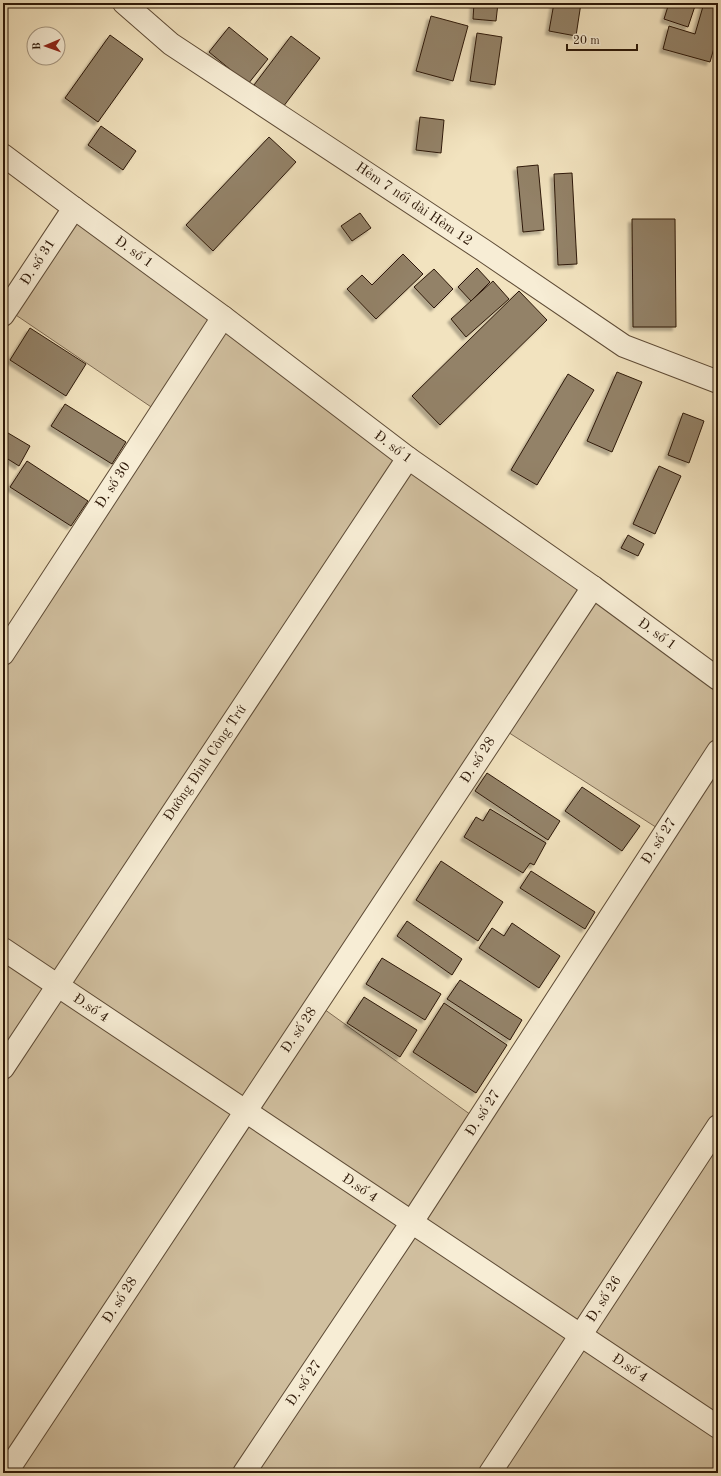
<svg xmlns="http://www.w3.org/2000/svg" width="721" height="1476" viewBox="0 0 721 1476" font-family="'Old Standard TT',serif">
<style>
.green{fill:#d1c0a0;stroke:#7f6c54;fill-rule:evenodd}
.building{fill:#938267;stroke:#2d1808;filter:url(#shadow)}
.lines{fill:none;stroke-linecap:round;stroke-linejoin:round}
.minor-casing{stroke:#5e4b36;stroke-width:24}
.minor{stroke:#f7edd5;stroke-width:22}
.labels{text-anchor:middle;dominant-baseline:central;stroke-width:4;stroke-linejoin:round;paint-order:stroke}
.street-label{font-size:14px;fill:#2d1808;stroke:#f7edd5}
</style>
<defs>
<filter id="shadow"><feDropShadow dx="-3.5" dy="3.5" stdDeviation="1" flood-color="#0004"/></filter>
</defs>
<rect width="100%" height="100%" fill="#f2e3bf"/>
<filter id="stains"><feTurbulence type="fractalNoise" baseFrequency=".005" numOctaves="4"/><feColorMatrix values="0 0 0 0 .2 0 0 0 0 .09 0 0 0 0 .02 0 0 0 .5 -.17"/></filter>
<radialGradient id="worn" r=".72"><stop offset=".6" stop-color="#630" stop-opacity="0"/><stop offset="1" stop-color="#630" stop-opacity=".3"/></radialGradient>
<path class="green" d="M74 208 718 679V1473H3V654L160 413 7 309ZM500 727 665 833 478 1120 317 1004Z"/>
<g class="building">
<path d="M474 3H498L496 21 473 19Z"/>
<path d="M554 3H581L576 36 549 31Z"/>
<path d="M669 3H696L688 27 664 19Z"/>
<path d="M704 3H718V34L710 62 663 49 669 26 695 34Z"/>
<path d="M431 16 468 26 453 81 416 71Z"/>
<path d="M229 27 268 59 248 84 209 52Z"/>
<path d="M477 33 502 37 495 85 470 81Z"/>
<path d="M110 35 143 59 98 122 65 98Z"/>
<path d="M291 36 320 58 283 107 254 85Z"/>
<path d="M420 117 444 120 441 153 416 150Z"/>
<path d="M101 126 136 151 123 170 88 145Z"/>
<path d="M269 137 296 162 213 251 186 225Z"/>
<path d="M538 165 544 230 523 232 517 167Z"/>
<path d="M572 173 577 264 558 265 554 174Z"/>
<path d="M360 213 371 228 352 241 341 226Z"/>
<path d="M632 219H675L676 327H633Z"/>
<path d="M403 254 423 274 376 319 347 289 362 275 372 285Z"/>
<path d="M477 268 490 282 471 301 458 287Z"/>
<path d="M434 269 453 289 434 308 414 287Z"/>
<path d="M493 281 509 299 466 337 451 319Z"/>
<path d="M519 291 547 320 440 425 412 396Z"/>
<path d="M30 328 86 364 66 396 10 360Z"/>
<path d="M617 372 642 382 612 452 587 441Z"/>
<path d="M568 374 594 390 537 485 511 470Z"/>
<path d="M65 404 126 442 112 464 51 426Z"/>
<path d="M683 413 704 421 689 463 668 455Z"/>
<path d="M3 430 30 446 19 466 3 456Z"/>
<path d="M27 461 88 501 71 526 10 487Z"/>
<path d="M659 466 681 476 655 534 633 524Z"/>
<path d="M628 535 644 544 638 556 621 548Z"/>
<path d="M487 773 560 821 548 840 475 791Z"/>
<path d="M582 787 640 826 622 851 565 811Z"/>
<path d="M490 809 546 843 534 865 530 863 523 873 464 837 476 817 483 821Z"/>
<path d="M441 861 503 902 478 941 416 900Z"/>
<path d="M531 871 595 912 585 929 520 888Z"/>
<path d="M407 921 462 959 452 975 397 936Z"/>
<path d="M512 923 560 956 539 988 479 948 492 928 504 936Z"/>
<path d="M382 958 441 994 425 1020 366 984Z"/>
<path d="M460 980 522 1020 510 1040 447 999Z"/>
<path d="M364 997 417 1030 400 1057 347 1023Z"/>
<path d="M444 1003 507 1045 476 1093 413 1052Z"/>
</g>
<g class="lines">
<g class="minor-casing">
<g id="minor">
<path d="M124 3 171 44 483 250 624 346 718 382"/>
<path d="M3 155 74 208 223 317 408 458 593 587 718 679"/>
<path d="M3 315 74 208"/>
<path d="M3 654 223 317"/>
<path d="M3 949 718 1427"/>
<path d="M3 1068 408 458"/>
<path d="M6 1473 593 587"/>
<path d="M244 1473 412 1222 718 751"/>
<path d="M490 1473 718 1126"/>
</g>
</g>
<use href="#minor" class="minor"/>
</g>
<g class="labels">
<g class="street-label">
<text transform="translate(414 204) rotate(34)">Hẻm 7 nối dài Hẻm 12</text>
<text transform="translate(134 252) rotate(36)">Đ. số 1</text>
<text transform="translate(38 262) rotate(-57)">Đ. số 31</text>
<text transform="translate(393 447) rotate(37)">Đ. số 1</text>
<text transform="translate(113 485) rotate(-57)">Đ. số 30</text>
<text transform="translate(657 634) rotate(36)">Đ. số 1</text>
<text transform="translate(478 760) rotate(-57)">Đ. số 28</text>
<text transform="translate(205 763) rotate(-56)">Đường Đinh Công Trứ</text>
<text transform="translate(659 841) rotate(-57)">Đ. số 27</text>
<text transform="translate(91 1008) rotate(34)">Đ.số 4</text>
<text transform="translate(299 1030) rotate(-56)">Đ. số 28</text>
<text transform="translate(483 1113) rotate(-57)">Đ. số 27</text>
<text transform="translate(360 1188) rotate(34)">Đ.số 4</text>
<text transform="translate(604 1299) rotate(-57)">Đ, số 26</text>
<text transform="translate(120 1300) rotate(-57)">Đ. số 28</text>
<text transform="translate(630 1368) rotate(34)">Đ.số 4</text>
<text transform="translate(304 1383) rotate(-56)">Đ. số 27</text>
</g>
</g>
<rect width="721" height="1476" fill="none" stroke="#f2e3bf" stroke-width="16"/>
<rect x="4" y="4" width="713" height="1468" fill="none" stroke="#2d1808" stroke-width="2"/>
<rect x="8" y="8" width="705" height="1460" fill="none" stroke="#2d1808"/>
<g transform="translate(46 46) rotate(268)"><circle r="19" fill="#f7edd5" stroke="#a69883"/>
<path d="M0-3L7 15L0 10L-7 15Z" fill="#8f2418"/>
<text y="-6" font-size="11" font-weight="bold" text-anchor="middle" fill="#2d1808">B</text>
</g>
<path d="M567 44v6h70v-6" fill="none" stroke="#2d1808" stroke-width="2"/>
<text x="573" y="44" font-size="12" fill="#2d1808" stroke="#f7edd5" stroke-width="3" paint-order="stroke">20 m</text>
<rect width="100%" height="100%" filter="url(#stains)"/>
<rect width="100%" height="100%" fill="url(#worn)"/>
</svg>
